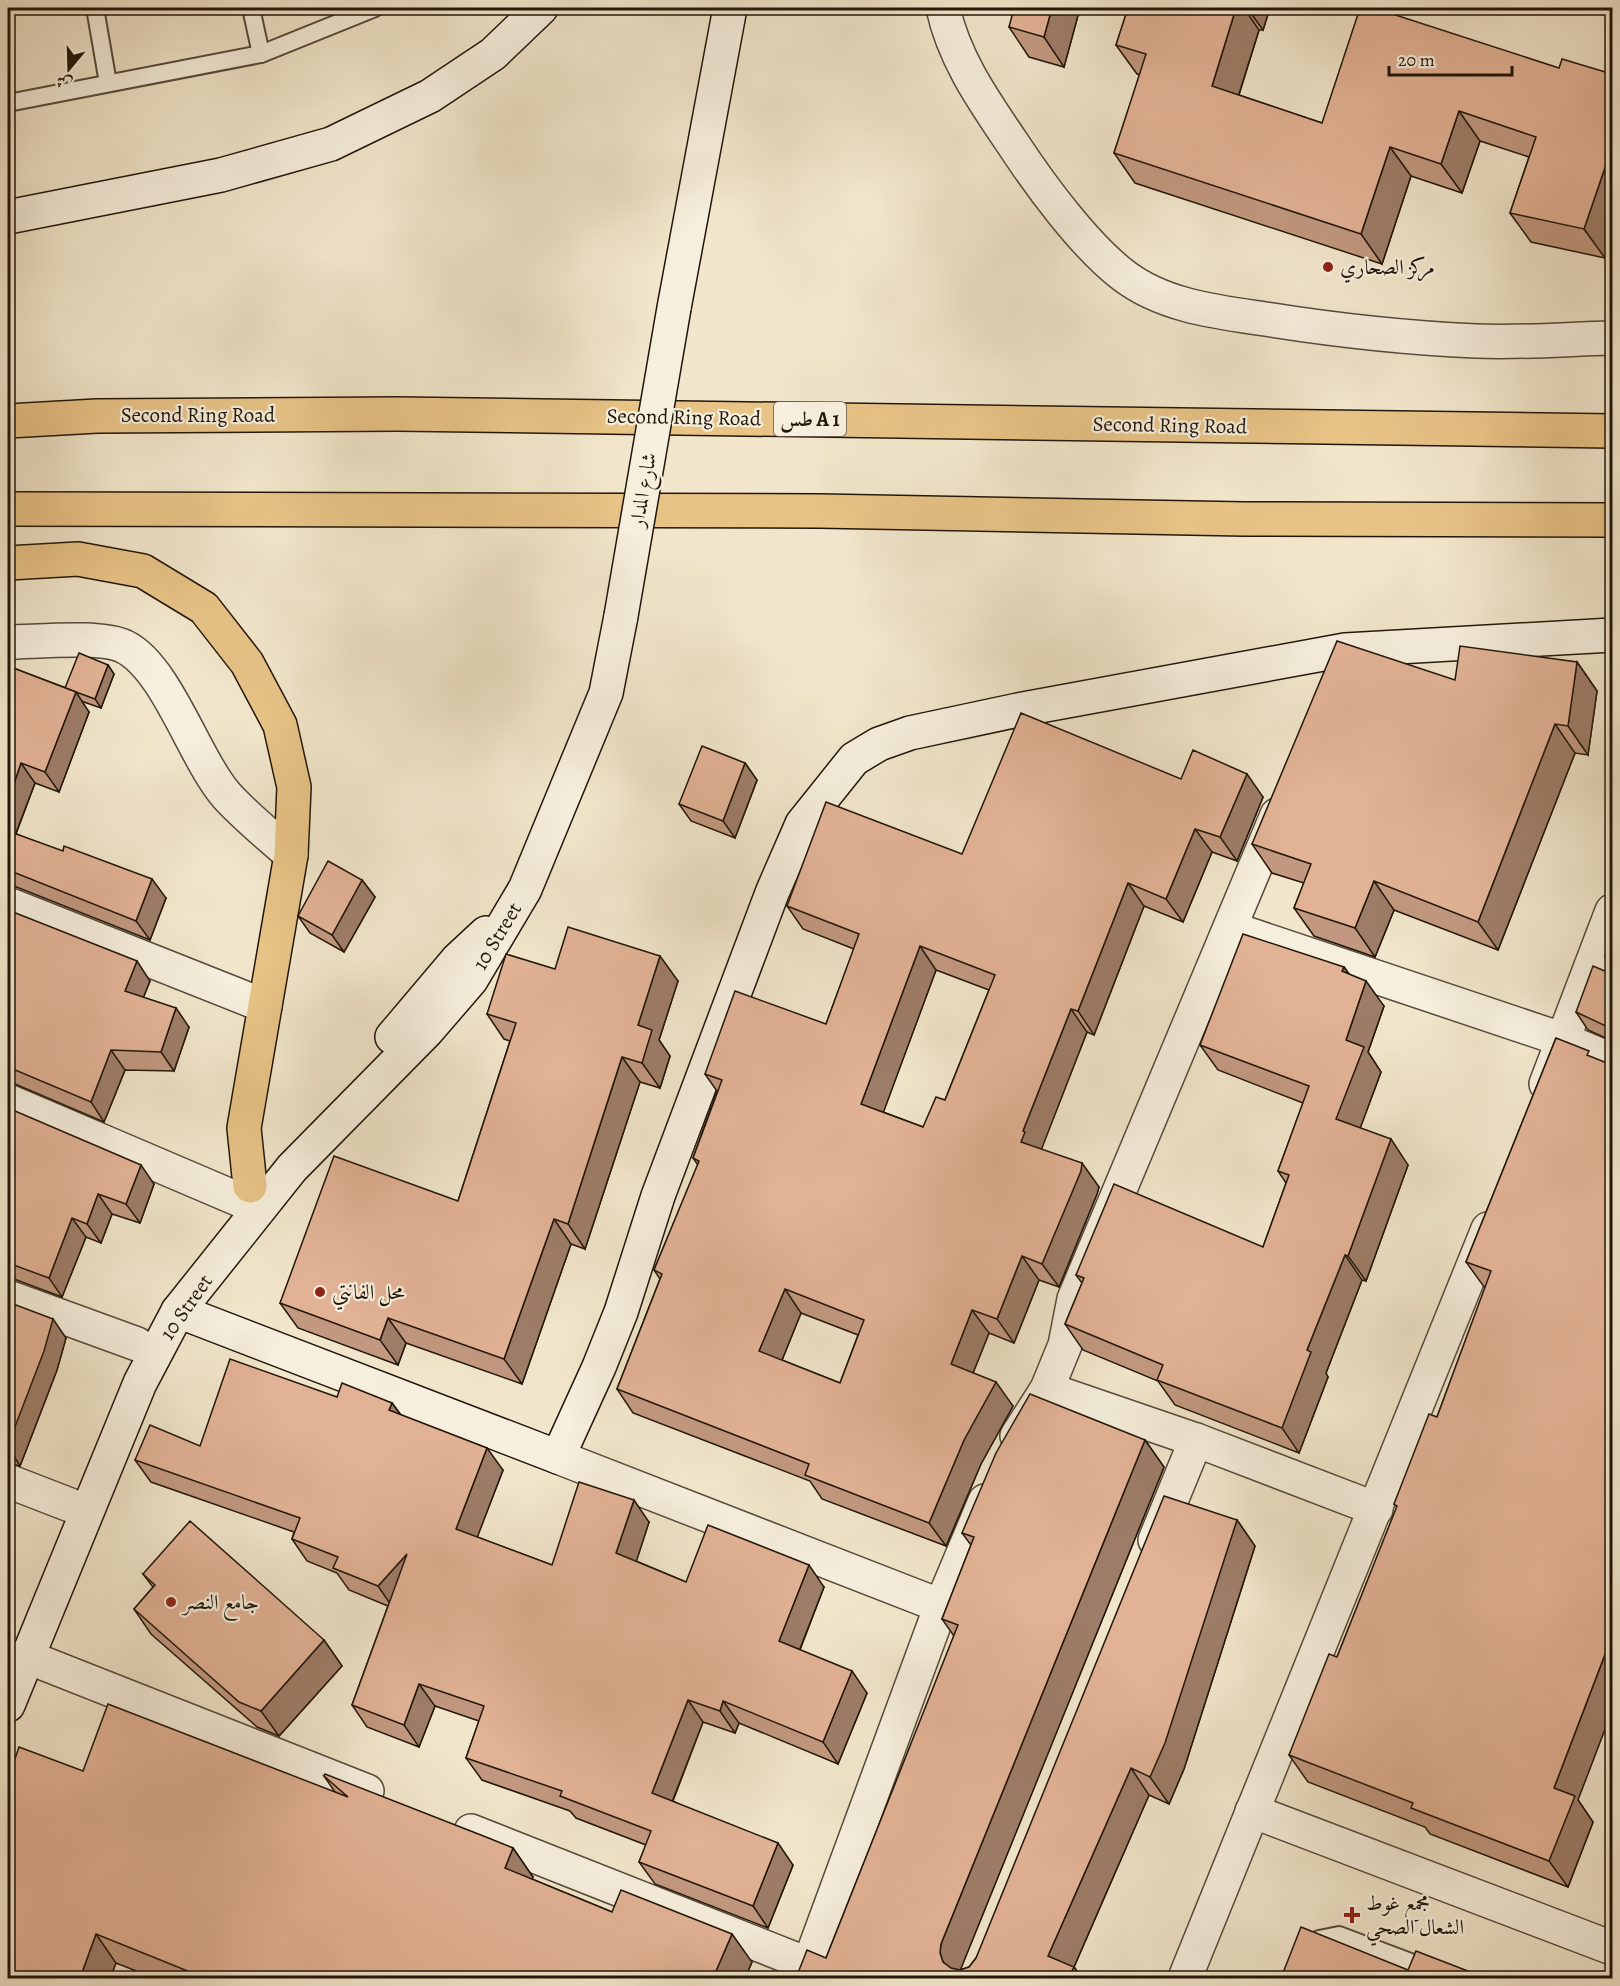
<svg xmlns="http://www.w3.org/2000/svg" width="1620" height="1986" viewBox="0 0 1620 1986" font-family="Alegreya,Amiri,serif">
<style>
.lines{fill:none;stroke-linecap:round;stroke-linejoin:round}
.lane-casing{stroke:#564a3a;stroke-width:20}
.street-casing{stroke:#564a3a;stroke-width:36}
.secondary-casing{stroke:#22160a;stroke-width:36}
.highway-casing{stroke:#22160a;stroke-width:36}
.lane{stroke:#f6efdd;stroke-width:16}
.street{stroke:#f6efdd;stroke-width:33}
.secondary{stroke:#f6efdd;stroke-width:33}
.highway{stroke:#e8c386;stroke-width:33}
.secondary-bridge-casing{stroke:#22160a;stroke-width:36;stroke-linecap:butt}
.secondary-bridge{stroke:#f6efdd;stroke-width:33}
.wall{fill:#c29980;stroke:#22160a;stroke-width:1.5;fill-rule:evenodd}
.shaded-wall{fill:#9e7d68;stroke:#22160a;stroke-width:1.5}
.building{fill:#e2b295;stroke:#22160a;stroke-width:1.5;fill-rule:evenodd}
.poi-dot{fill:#8f2418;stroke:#f6efdd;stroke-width:2}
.labels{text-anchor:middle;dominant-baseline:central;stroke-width:4.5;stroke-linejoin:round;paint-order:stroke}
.shield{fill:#f6efdd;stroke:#625749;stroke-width:1.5}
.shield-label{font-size:20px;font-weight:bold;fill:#22160a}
.poi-label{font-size:21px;fill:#22160a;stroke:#f6efdd;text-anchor:start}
.street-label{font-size:21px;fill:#22160a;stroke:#f6efdd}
</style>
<rect width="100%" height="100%" fill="#f1e6cb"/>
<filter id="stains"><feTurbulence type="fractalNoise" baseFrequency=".00333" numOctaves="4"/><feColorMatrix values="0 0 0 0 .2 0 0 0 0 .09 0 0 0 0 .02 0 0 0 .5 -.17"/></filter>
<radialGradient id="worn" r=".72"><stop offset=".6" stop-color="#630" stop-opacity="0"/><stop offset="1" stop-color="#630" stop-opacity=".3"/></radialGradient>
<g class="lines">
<g class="lane-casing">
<g id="lane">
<path d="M95 8 108 83"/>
<path d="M251 8 261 54"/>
<path d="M8 103 261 54 375 8"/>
<path d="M1301 1978 1319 1939 1339 1935 1453 1978"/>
</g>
</g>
<g class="street-casing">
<g id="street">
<path d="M943 8C954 59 984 101 1013 144 1040 185 1084 245 1123 275 1163 306 1217 312 1265 319 1334 330 1406 338 1476 341 1522 343 1567 339 1612 338"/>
<path d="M8 642C35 642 102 635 125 647 167 668 195 760 227 796 246 817 270 836 291 855"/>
<path d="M8 904 265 1006"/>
<path d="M1230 928 1564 1040 1612 1060"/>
<path d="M1546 1084 1612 911"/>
<path d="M8 1101 240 1200"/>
<path d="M8 1297 137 1344"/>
<path d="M1047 1389 1196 1440 1376 1509"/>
<path d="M1017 1436 1047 1389 1065 1345 1074 1299 1277 815"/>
<path d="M558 1457 941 1606"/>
<path d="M8 1481 70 1505"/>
<path d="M1155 1540 1196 1440"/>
<path d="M25 1656 367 1791"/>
<path d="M1252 1811 1612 1948"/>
<path d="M471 1831 810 1965"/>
<path d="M804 1978 941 1606 985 1501"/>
<path d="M1185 1978 1488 1229"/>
</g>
</g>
<g class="secondary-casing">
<g id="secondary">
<path d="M8 217 221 175 331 144 430 96 493 54 541 8"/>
<path d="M674 308 730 8"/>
<path d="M392 1037 458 959 486 933"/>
<path d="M178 1311 558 1457 599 1367 621 1312 658 1196 772 893 802 824 854 759 879 744 910 733 1018 710 1345 650 1612 635"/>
<path d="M8 1705 140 1383 178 1311 292 1168 427 1031 471 980 525 889 606 693 621 616"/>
</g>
</g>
<g class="highway-casing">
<g id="highway">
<path d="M8 421 97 416 397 414 1612 431"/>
<path d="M8 509 820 511 1244 519 1612 520"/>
<path d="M8 563 78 559 143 571 204 608 247 663 280 725 294 787 291 855 244 1128 250 1186"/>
</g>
</g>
<use href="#lane" class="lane"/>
<use href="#street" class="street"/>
<use href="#secondary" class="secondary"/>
<use href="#highway" class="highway"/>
<g class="secondary-bridge-casing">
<path id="secondary-bridge" d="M621 616 674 308"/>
</g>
<use href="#secondary-bridge" class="secondary-bridge"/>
</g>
<g class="wall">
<path d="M1080 8 1064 67 1029 57 1009 27Z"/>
<path d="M1128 8H1270L1263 30H1259L1239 95 1322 123 1559 68 1605 258 1531 242 1510 213 1529 157 1480 141 1462 193 1411 176 1382 264 1135 183 1114 153 1140 75 1137 74 1116 45Z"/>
<path d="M1577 662 1597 691 1588 755 1575 753 1498 950 1394 910 1375 957 1314 936 1294 908 1304 883 1272 873 1252 844 1455 680Z"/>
<path d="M108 665 114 674 101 708 81 701 89 712 59 792 35 783 16 834 166 898 150 940 14 886H8V666L66 688Z"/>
<path d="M745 763 757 780 735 838 691 821 679 804Z"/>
<path d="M1181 779 1263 797 1237 861 1212 852 1183 922 1144 906 1094 1035 1087 1032 1041 1149 1099 1187 1097 1194 1059 1287 1039 1280 1014 1343 989 1333 973 1373 1013 1406 981 1464 946 1546 822 1499 810 1481 633 1413 617 1389 660 1279 654 1270 698 1165 693 1158 717 1091 705 1074 826 1024 854 949 803 929 787 906 962 854ZM936 970 989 990 945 1100 923 1127 883 1112ZM801 1313 858 1335 840 1383 782 1360Z"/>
<path d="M362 880 375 897 344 952 310 933 298 916Z"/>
<path d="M8 910 150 981 143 998 189 1027 174 1071 125 1070 104 1122 15 1084 8 1083Z"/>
<path d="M1612 937V968L1605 956Z"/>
<path d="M1344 967 1349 974 1384 1006 1368 1052 1381 1072 1360 1128 1408 1165 1366 1281 1362 1280 1326 1373 1328 1377 1299 1453 1175 1405 1158 1381 1083 1350 1065 1324 1082 1283 1076 1275 1263 1247 1286 1183 1278 1171 1303 1103 1218 1070 1200 1045Z"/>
<path d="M555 969 678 981 659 1040 670 1056 660 1088 640 1082 585 1249 571 1244 522 1384 406 1343 398 1365 298 1328 280 1303 458 1201 510 1041 504 1039 487 1014Z"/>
<path d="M1612 974V1041L1588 1030 1576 1012Z"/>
<path d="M1556 1038 1578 1800 1593 1822 1568 1887 1430 1834 1425 1827 1308 1782 1289 1755 1337 1657 1397 1507 1394 1504 1437 1417 1485 1288 1466 1262Z"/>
<path d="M8 1108 154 1184 140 1223 112 1214 101 1243 86 1237 62 1297 14 1279H8Z"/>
<path d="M8 1302 66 1338 57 1370 20 1466 8 1463Z"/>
<path d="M392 1403 401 1415 503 1470 477 1537 552 1565 649 1522 636 1561 686 1582 824 1587 800 1650 867 1693 838 1764 739 1723 735 1733 703 1722 673 1801 793 1865 768 1928 655 1884 639 1862 646 1845 576 1818 570 1811 482 1780 466 1758 479 1721 435 1706 419 1747 367 1727 352 1705 388 1606 349 1590 337 1573 307 1561 292 1539 294 1532 151 1482 135 1460Z"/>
<path d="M1145 1440 1164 1467 960 1970 969 1967 976 1958 1237 1520 1255 1546 1184 1769 1169 1804 1149 1795 1074 1967 1082 1978H796L826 1958 954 1636 942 1619 971 1545 962 1533Z"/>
<path d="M143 1574 324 1640 342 1666 279 1736 257 1727 151 1634 134 1609 153 1587Z"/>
<path d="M83 1771 335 1792 324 1776 513 1848 533 1877 532 1879 612 1912 752 1962 745 1978H154L116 1963 110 1978H8Z"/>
</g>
<g class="shaded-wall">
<path d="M1052 8H1080L1064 67 1044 37Z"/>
<path d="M1236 8H1244L1259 30 1232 116 1212 86Z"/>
<path d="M1247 8H1270L1263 30Z"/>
<path d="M1459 111 1480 141 1462 193 1441 164Z"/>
<path d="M1390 147 1411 176 1382 264 1361 234Z"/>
<path d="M1612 147V237L1605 258 1584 229Z"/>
<path d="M1577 662 1597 691 1588 755 1568 726Z"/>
<path d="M108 665 114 674 101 708 95 699Z"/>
<path d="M76 692 89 712 59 792 45 772Z"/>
<path d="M1555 724 1575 753 1498 950 1478 922Z"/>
<path d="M21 763 35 783 11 846 8 841V801Z"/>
<path d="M745 763 757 780 735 838 723 821Z"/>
<path d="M1247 774 1263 797 1237 861 1220 837Z"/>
<path d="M1195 829 1212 852 1183 922 1166 899Z"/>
<path d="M152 879 166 898 150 940 136 921Z"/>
<path d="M362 880 375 897 344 952 332 935Z"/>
<path d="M1374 881 1394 910 1375 957 1355 928Z"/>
<path d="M1128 883 1144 906 1094 1035 1078 1011Z"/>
<path d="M920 946 936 970 878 1127 861 1104Z"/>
<path d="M660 956 678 981 659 1040 670 1056 660 1088 642 1063 638 1025Z"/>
<path d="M137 961 150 981 138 1011 125 991Z"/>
<path d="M1344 967 1361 992 1342 971Z"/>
<path d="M1366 981 1384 1006 1368 1052 1381 1072 1354 1145 1336 1119 1346 1040Z"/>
<path d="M176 1008 189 1027 174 1071 161 1052Z"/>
<path d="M1071 1009 1087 1032 1040 1153 1021 1142 1023 1131Z"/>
<path d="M111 1050 125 1070 104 1122 91 1102Z"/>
<path d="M622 1057 640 1082 585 1249 568 1224Z"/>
<path d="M1391 1139 1408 1165 1366 1281 1348 1256Z"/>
<path d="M1082 1163 1099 1187 1097 1194 1059 1287 1042 1264Z"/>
<path d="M141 1165 154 1184 140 1223 126 1204Z"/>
<path d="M98 1194 112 1214 101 1243 87 1224Z"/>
<path d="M72 1218 86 1237 62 1297 49 1278Z"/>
<path d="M554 1219 571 1244 522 1384 504 1359Z"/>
<path d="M1345 1255 1362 1280 1326 1373 1328 1377 1299 1453 1282 1428 1307 1350Z"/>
<path d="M1022 1256 1039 1280 1014 1343 997 1319Z"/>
<path d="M785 1289 801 1313 776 1375 759 1351Z"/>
<path d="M972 1310 989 1333 967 1388 951 1364Z"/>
<path d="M388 1318 406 1343 398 1365 380 1340Z"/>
<path d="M53 1319 66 1338 57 1370 20 1466 8 1447V1445Z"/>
<path d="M996 1382 1013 1406 981 1464 946 1546 929 1523 964 1440Z"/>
<path d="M392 1403 408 1425 389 1410Z"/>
<path d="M1145 1440 1164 1467 960 1971 959 1978 943 1962 940 1953 941 1944Z"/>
<path d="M487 1448 503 1470 472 1551 456 1529Z"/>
<path d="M634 1500 649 1522 632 1575 616 1553Z"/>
<path d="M1237 1520 1255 1546 1184 1769 1169 1804 1150 1777Z"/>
<path d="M407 1554 393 1608 378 1586Z"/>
<path d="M809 1565 824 1587 794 1664 779 1641Z"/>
<path d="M1612 1636V1711L1578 1800 1593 1822 1568 1887 1549 1861 1554 1788Z"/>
<path d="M324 1640 342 1666 279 1736 261 1711Z"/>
<path d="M852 1671 867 1693 838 1764 823 1742Z"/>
<path d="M419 1684 435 1706 419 1747 404 1725Z"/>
<path d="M688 1700 703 1722 667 1815 652 1793Z"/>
<path d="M723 1701 739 1723 735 1733 720 1711Z"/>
<path d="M1131 1768 1149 1795 1074 1967 1082 1978H1065L1048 1956Z"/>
<path d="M778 1843 793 1865 768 1928 753 1906Z"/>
<path d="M513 1848 533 1877 525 1897 505 1868Z"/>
<path d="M96 1934 116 1963 110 1978H80Z"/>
<path d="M732 1934 752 1962 745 1978H713Z"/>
</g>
<g class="building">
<path d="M1014 8H1052L1044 37 1009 27Z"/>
<path d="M1128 8H1236L1212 86 1322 123 1360 8H1374L1559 68 1562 59 1612 74V147L1584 229 1510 213 1536 137 1459 111 1441 164 1390 147 1361 234 1114 153 1146 54 1116 45Z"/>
<path d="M1337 641 1455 680 1460 646 1577 662 1568 726 1555 724 1478 922 1374 881 1355 928 1294 908 1311 864 1252 844Z"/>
<path d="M79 653 108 665 95 699 65 688Z"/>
<path d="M8 666 76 692 45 772 21 763 8 801Z"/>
<path d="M1021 713 1181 779 1193 750 1247 774 1220 837 1195 829 1166 899 1128 883 1078 1011 1071 1009 1023 1131 1025 1132 1021 1142 1082 1163 1081 1171 1042 1264 1022 1256 997 1319 972 1310 951 1364 996 1382 964 1440 929 1523 805 1475 809 1464 617 1389 662 1274 654 1270 699 1161 693 1158 722 1080 705 1074 735 991 826 1024 859 934 787 906 826 802 962 854ZM920 946 995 975 945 1100 936 1097 923 1127 861 1104ZM785 1289 864 1320 840 1383 759 1351Z"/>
<path d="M702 746 745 763 723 821 679 804Z"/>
<path d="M8 831 63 851 64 846 152 879 136 921 8 870Z"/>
<path d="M1612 855V892H1611L1612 881 1606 871Z"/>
<path d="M328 861 362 880 332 935 298 916Z"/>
<path d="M8 910 137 961 125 991 176 1008 161 1052 111 1050 91 1102 8 1067Z"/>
<path d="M568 927 660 956 638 1025 652 1030 642 1063 622 1057 568 1224 554 1219 504 1359 388 1318 380 1340 280 1303 334 1156 458 1201 516 1023 487 1014 506 954 555 969Z"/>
<path d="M1243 934 1344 967 1342 971 1366 981 1346 1040 1364 1047 1336 1119 1391 1139 1348 1256 1345 1255 1307 1350 1311 1352 1282 1428 1157 1380 1163 1365 1065 1324 1084 1278 1076 1275 1114 1184 1263 1247 1289 1175 1278 1171 1309 1086 1200 1045Z"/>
<path d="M1612 937V959L1605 956Z"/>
<path d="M1593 966 1612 974V1022L1610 1028 1576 1012Z"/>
<path d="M1556 1038 1589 1051 1587 1055 1612 1065V1636L1554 1788 1575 1796 1549 1861 1411 1808 1413 1803 1289 1755 1329 1654 1337 1657 1397 1506 1394 1504 1429 1414 1437 1417 1491 1271 1466 1262Z"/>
<path d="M8 1108 141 1165 126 1204 98 1194 87 1224 72 1218 49 1278 8 1263Z"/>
<path d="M8 1302 53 1319 44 1351 8 1445Z"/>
<path d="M230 1359 337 1397 342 1383 392 1403 389 1410 487 1448 456 1529 552 1565 579 1482 634 1500 616 1553 686 1582 708 1525 809 1565 779 1641 852 1671 823 1742 723 1701 720 1711 688 1700 652 1793 778 1843 753 1906 639 1862 651 1831 560 1796 562 1791 466 1758 484 1706 419 1684 404 1725 352 1705 407 1554 378 1586 333 1568 338 1557 292 1539 300 1518 135 1460 150 1425 200 1446Z"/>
<path d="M1030 1394 1145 1440 941 1944 940 1953 943 1962 951 1968 960 1970 969 1967 976 1958 1164 1496 1237 1520 1165 1743 1150 1777 1131 1768 1048 1956 1074 1967 1068 1978H796L807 1950 826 1958 958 1625 942 1619 974 1537 962 1533 996 1453Z"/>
<path d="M190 1521 324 1640 261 1711 239 1702 134 1609 155 1585 143 1574Z"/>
<path d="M108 1704 348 1797 324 1776 325 1774 486 1837 513 1848 505 1868 612 1912 621 1890 732 1934 713 1978H205L96 1934 80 1978H8V1779L19 1747 83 1771Z"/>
<path d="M1301 1927 1408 1970 1416 1951 1486 1978H1281Z"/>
</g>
<g class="poi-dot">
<circle cx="1328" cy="267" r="6"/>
<circle cx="320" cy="1292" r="6"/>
<circle cx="171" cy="1602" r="6"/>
<path d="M1349 1906h6v6h6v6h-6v6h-6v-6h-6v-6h6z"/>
</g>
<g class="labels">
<rect class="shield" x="774" y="402" width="72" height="34" rx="4.5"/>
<g class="shield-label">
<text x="810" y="419">طس A 1</text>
</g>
<g class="poi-label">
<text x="1340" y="267">مركز الصحاري</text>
<text x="332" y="1292">محل الفانتي</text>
<text x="183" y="1602">جامع النصر</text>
<text x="1366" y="1903">مجمع غوط<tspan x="1366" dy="24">الشعال الصحي</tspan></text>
</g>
<g class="street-label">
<text x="198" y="415">Second Ring Road</text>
<text transform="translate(684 417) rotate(1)">Second Ring Road</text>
<text transform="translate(1170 425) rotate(1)">Second Ring Road</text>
<text transform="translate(643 490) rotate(-80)">شارع المدار</text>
<text transform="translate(497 936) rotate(-59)">10 Street</text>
<text transform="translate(186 1307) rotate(-55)">10 Street</text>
</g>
</g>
<rect width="1620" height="1986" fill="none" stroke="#f1e6cb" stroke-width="30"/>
<rect x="9" y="9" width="1602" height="1968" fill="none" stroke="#22160a" stroke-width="3"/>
<rect x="15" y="15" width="1590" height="1956" fill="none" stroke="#22160a" stroke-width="1.5"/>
<g transform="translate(69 69) rotate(199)" stroke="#f6efdd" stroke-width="4.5" paint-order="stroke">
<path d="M0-4.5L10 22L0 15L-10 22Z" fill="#22160a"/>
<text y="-9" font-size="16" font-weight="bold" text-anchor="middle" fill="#22160a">ش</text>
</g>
<path d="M1389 66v9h123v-9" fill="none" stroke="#22160a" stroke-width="3"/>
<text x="1398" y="66" font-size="18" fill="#22160a" stroke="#f6efdd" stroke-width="4.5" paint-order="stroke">20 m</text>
<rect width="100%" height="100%" filter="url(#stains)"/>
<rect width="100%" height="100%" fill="url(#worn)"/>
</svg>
